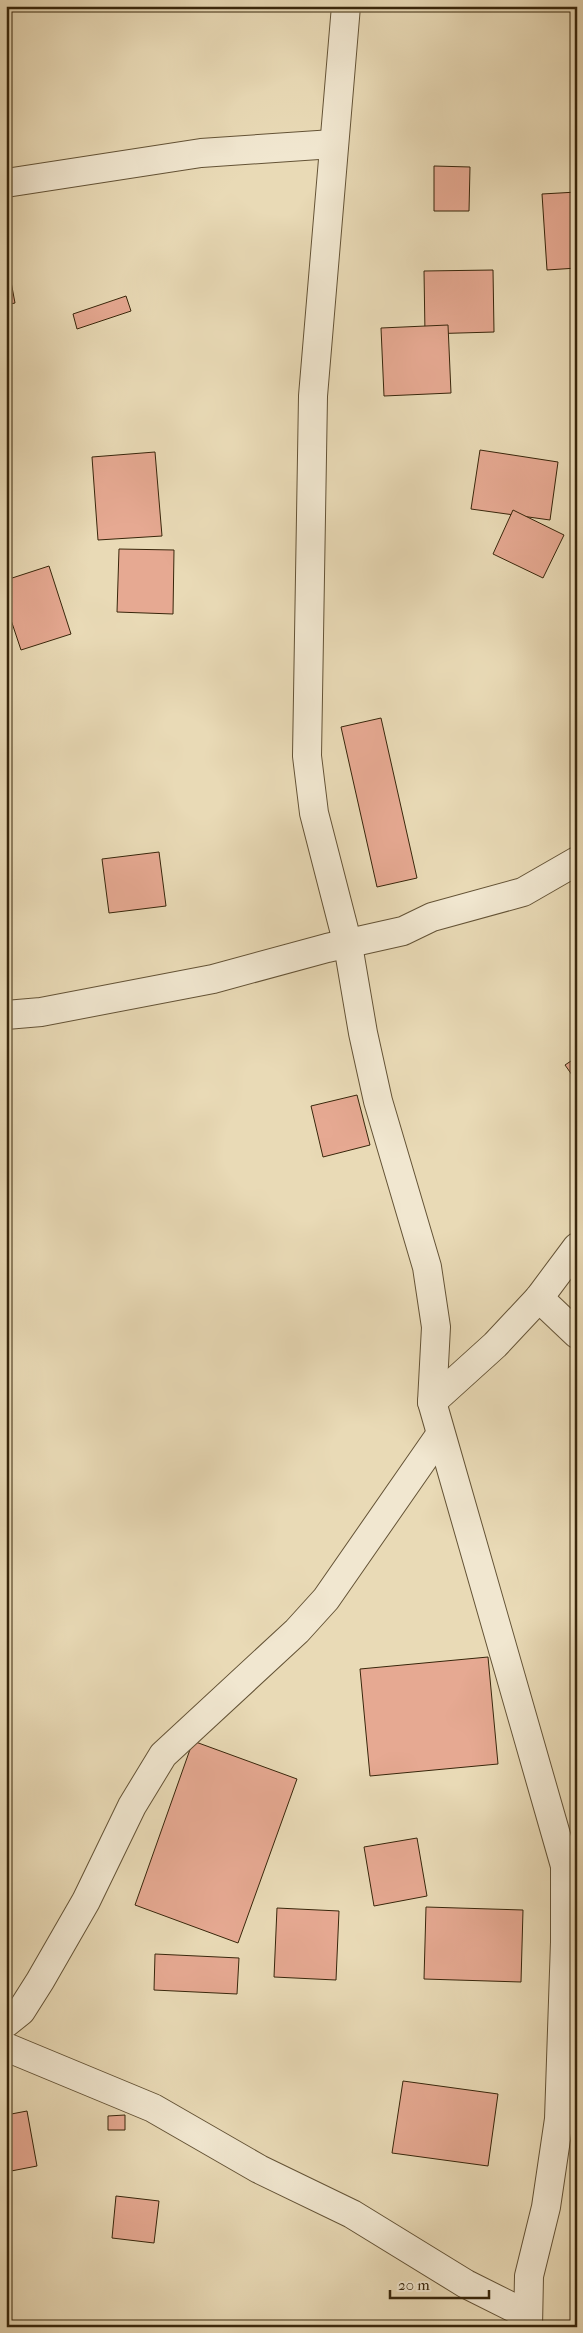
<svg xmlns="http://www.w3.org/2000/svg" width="583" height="2333" viewBox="0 0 583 2333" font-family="'IM FELL French Canon',serif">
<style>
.building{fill:#e6a992;stroke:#38260b}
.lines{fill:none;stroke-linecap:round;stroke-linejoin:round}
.street-casing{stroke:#645336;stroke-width:30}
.street{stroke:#f1e7d0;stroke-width:28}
</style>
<rect width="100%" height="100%" fill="#e9dab6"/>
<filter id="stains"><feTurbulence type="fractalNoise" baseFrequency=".004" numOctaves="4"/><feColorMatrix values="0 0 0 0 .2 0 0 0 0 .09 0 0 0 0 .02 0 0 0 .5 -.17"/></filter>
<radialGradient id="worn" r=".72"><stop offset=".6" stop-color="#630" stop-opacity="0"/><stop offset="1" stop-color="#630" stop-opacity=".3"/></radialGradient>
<g class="building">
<path d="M434 166 470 167 469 211H434Z"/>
<path d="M577 192V268L547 270 542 194Z"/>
<path d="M6 255 15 303 6 305Z"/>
<path d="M493 270 494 332 425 334 424 271Z"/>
<path d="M126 296 131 311 77 329 73 314Z"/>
<path d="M448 325 451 393 384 396 381 328Z"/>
<path d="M480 450 558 462 550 520 471 509Z"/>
<path d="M155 452 162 536 98 540 92 457Z"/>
<path d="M513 510 564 535 543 578 493 554Z"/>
<path d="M119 549 174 550 173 614 117 612Z"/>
<path d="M49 566 71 634 21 650 6 605V580Z"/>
<path d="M381 718 417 878 377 887 341 727Z"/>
<path d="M159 852 166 906 109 913 102 859Z"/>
<path d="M577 1057V1082L565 1065Z"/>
<path d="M357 1095 370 1145 323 1157 311 1106Z"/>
<path d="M488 1657 498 1764 370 1776 360 1669Z"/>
<path d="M193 1741 297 1779 238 1943 135 1905Z"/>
<path d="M417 1838 427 1896 374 1906 364 1847Z"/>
<path d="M426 1907 523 1910 521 1982 424 1979Z"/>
<path d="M277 1908 339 1911 336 1980 274 1977Z"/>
<path d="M155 1954 239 1958 237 1994 154 1990Z"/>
<path d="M403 2081 498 2094 488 2166 392 2153Z"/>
<path d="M27 2111 37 2166 6 2172V2115Z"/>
<path d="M125 2115V2130H108V2116Z"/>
<path d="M116 2196 159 2201 154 2243 112 2238Z"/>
</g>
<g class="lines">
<g class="street-casing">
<g id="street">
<path d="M346 6 313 396 307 756 314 813 348 945 363 1033 378 1101 427 1267 436 1327 432 1402 565 1866V1942L559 2119 546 2207 529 2276 528 2327"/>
<path d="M6 183 201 153 333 144"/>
<path d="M6 1015 41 1012 213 979 327 948 403 931 432 917 523 892 577 861"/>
<path d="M539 1298 577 1334"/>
<path d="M432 1402 495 1345 539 1298 577 1247"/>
<path d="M6 2023 21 2011 40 1981 86 1901 132 1806 163 1755 297 1631 326 1599 440 1435"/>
<path d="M6 2047 153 2108 259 2169 352 2214 466 2284 528 2315"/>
</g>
</g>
<use href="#street" class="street"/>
</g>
<rect width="583" height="2333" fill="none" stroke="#e9dab6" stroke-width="25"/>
<rect x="8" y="8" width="568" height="2318" fill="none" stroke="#38260b" stroke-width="2.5"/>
<rect x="12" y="12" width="558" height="2308" fill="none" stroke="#38260b"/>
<path d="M390 2290v8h99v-8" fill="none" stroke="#38260b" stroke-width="2.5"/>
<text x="398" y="2290" font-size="15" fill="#38260b" stroke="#f1e7d0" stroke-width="4" paint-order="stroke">20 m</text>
<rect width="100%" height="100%" filter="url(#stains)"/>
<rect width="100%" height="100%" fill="url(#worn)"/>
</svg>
